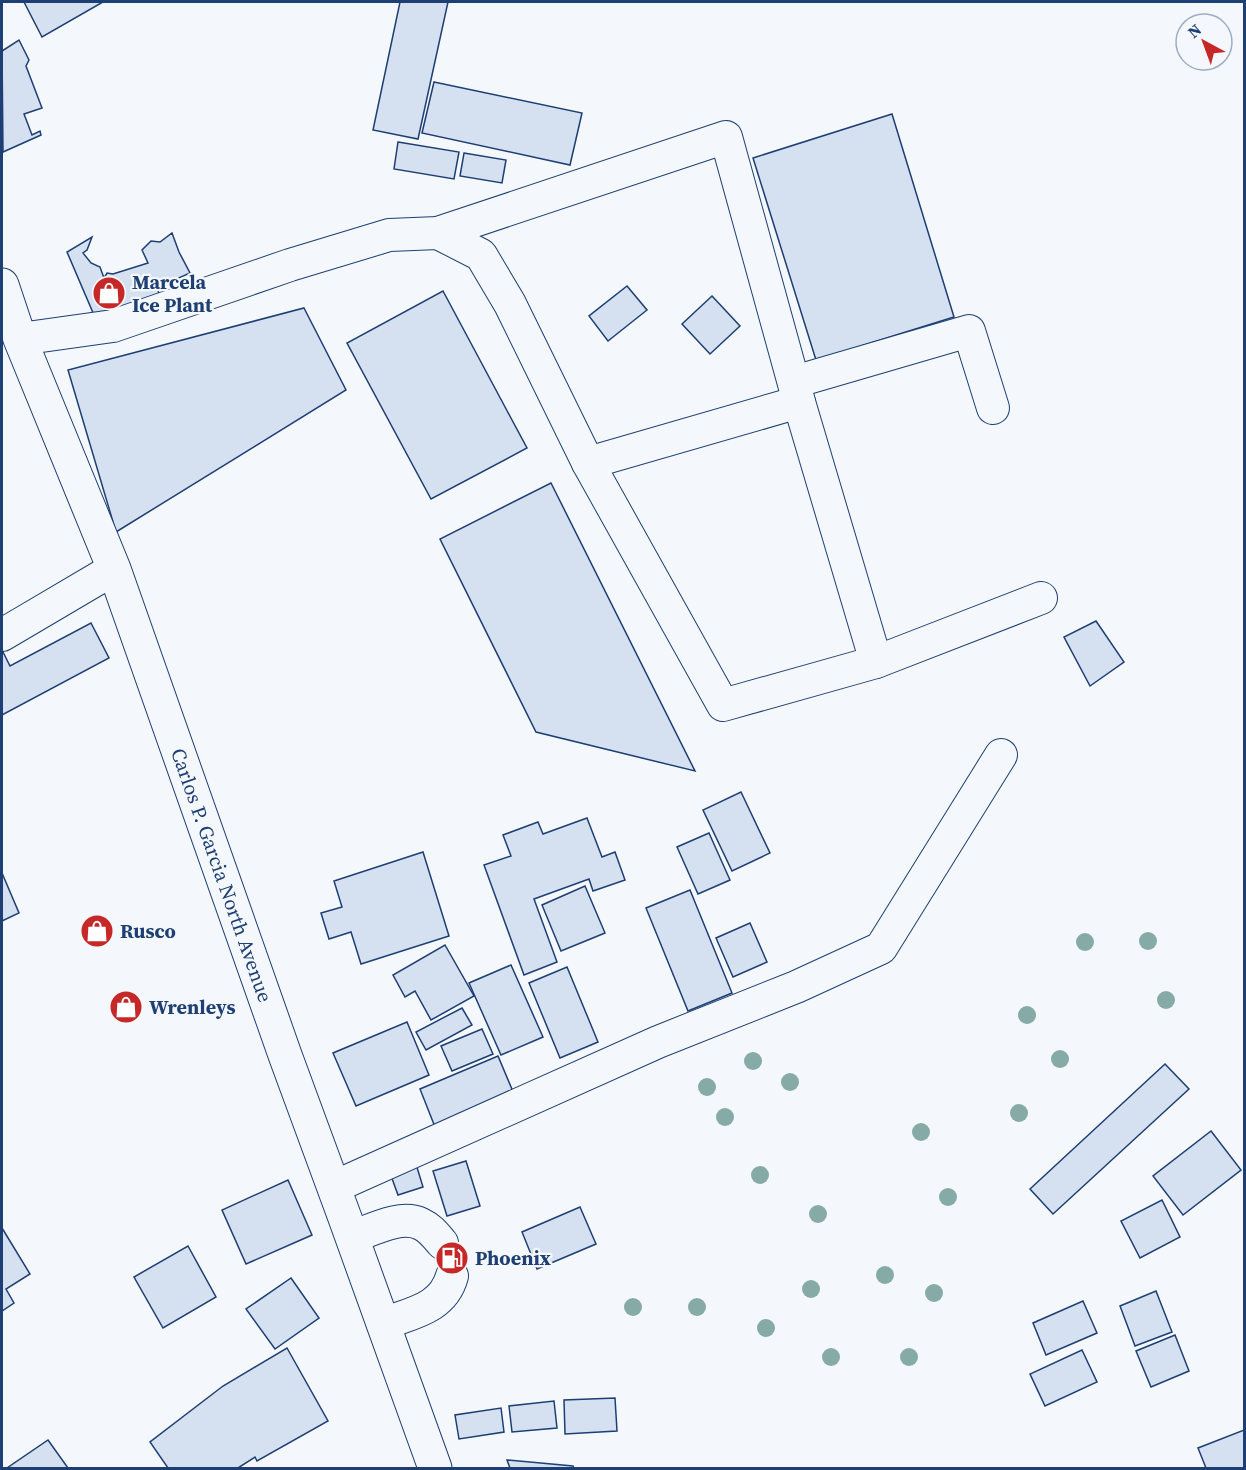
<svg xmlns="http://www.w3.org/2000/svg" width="1246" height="1470" viewBox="0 0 1246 1470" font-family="'Source Serif 4',serif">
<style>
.building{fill:#d5e0f0;stroke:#1d3f73;stroke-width:1.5}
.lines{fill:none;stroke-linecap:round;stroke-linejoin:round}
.minor-casing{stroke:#1d3f73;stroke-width:34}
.major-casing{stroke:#1d3f73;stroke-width:35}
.minor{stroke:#f4f7fb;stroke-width:32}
.major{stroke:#f4f7fb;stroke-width:33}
.tree{fill:#86aba6}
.labels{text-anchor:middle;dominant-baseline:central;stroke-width:4.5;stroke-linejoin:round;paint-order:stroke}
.poi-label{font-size:20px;font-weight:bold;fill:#1d3f73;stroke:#f4f7fb;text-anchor:start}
.street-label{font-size:20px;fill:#1d3f73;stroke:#f4f7fb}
</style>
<rect width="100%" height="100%" fill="#f4f7fb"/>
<g class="building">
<path d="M24 2H103L42 37Z"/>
<path d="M400 2H448L418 139 373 130Z"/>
<path d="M19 40 29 60 26 66 42 108 24 114 32 135 40 131 41 135 3 152 2 51Z"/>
<path d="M434 82 582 113 570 165 422 133Z"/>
<path d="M892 114 954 317 816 360 753 158Z"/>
<path d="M398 142 459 152 454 179 394 169Z"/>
<path d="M464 153 506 160 502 183 460 176Z"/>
<path d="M172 233 179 252 190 273 157 288 162 302 97 322 67 252 92 237 87 250 83 253 91 263 100 267 104 278 107 273 113 274 148 263 142 250 151 241 160 242Z"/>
<path d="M627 286 647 310 608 341 589 316Z"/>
<path d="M443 291 527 448 431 499 347 343Z"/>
<path d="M712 296 740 326 710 354 682 324Z"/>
<path d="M304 308 346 390 116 532 68 370Z"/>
<path d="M551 483 695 771 536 732 440 539Z"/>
<path d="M1096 621 1124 662 1090 686 1064 637Z"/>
<path d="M91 623 109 658 2 715V650L10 666Z"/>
<path d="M741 792 770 853 732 871 703 810Z"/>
<path d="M587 818 602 857 615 852 625 880 593 891 589 879 534 899 557 962 524 975 484 865 511 856 503 835 538 822 543 834Z"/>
<path d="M709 833 730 880 698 894 677 847Z"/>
<path d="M423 852 449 936 361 964 351 932 329 939 321 913 342 907 334 881Z"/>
<path d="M2 873 19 913 2 921Z"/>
<path d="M585 886 605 933 561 951 542 905Z"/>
<path d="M690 890 732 993 688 1011 646 908Z"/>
<path d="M750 923 767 962 733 977 716 938Z"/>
<path d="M445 945 474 996 431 1020 415 991 405 997 393 975Z"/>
<path d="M511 965 543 1037 501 1055 469 983Z"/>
<path d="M567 967 598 1042 560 1058 529 983Z"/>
<path d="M462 1008 472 1025 426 1050 416 1032Z"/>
<path d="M407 1022 429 1075 356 1106 333 1053Z"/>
<path d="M482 1029 493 1054 452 1071 441 1046Z"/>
<path d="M498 1056 514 1094 435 1127 420 1089Z"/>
<path d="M1165 1064 1189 1089 1053 1214 1030 1189Z"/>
<path d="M1211 1131 1241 1170 1183 1215 1153 1176Z"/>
<path d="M466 1161 480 1206 447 1216 433 1171Z"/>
<path d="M416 1164 423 1187 398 1195 390 1173Z"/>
<path d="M288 1180 312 1235 246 1264 222 1210Z"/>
<path d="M1162 1200 1180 1237 1140 1258 1121 1221Z"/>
<path d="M580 1207 596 1244 537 1269 522 1232Z"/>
<path d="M2 1228 30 1274 6 1289 14 1303 2 1311Z"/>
<path d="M188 1246 216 1297 163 1328 134 1277Z"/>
<path d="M291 1278 319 1318 275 1349 246 1309Z"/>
<path d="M1156 1291 1172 1332 1135 1346 1120 1306Z"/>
<path d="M1083 1301 1097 1333 1046 1355 1033 1323Z"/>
<path d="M1175 1335 1189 1371 1151 1387 1136 1351Z"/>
<path d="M287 1348 328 1421 257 1461 255 1457 238 1468H168L150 1442 223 1386Z"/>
<path d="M1082 1350 1097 1382 1045 1406 1030 1374Z"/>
<path d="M615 1398 617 1431 565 1434 564 1400Z"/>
<path d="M554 1401 557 1428 512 1432 509 1406Z"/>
<path d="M501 1408 504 1432 459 1439 455 1415Z"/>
<path d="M1244 1430V1468H1206L1198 1448Z"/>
<path d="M48 1440 68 1468H7Z"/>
<path d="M507 1460 573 1466 574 1468H510Z"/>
</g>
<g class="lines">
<g class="minor-casing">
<g id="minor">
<path d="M438 233 481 255 510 304 588 463 723 705 876 662 1041 598"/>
<path d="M20 339 113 326 290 265 389 235 438 233 726 137 799 402 876 662"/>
<path d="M794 382 969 331 993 408"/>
<path d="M588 463 799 402"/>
<path d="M2 635 114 569"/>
<path d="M334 1187 658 1042 796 987 881 948 1001 755"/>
<path d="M352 1237C372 1230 401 1214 421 1224 430 1228 436 1236 442 1243"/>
<path d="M383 1324C411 1313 443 1309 452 1276"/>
</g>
</g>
<g class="major-casing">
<g id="major">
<path id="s1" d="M2 285 20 339 114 569 285 1055 345 1218 435 1468"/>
</g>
</g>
<use href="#minor" class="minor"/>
<use href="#major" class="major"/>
</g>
<g class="tree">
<circle cx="1148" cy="941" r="9"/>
<circle cx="1085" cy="942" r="9"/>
<circle cx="1166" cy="1000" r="9"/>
<circle cx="1027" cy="1015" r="9"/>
<circle cx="1060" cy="1059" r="9"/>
<circle cx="753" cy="1061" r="9"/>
<circle cx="790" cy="1082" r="9"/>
<circle cx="707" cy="1087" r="9"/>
<circle cx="1019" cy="1113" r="9"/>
<circle cx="725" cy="1117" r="9"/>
<circle cx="921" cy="1132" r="9"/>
<circle cx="760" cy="1175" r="9"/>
<circle cx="948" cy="1197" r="9"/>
<circle cx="818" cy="1214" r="9"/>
<circle cx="885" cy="1275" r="9"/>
<circle cx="811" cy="1289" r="9"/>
<circle cx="934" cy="1293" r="9"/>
<circle cx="633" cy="1307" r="9"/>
<circle cx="697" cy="1307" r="9"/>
<circle cx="766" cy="1328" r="9"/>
<circle cx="831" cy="1357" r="9"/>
<circle cx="909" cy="1357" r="9"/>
</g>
<defs>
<g id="shop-disc" transform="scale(1.725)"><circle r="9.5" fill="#c62828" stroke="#f4f7fb"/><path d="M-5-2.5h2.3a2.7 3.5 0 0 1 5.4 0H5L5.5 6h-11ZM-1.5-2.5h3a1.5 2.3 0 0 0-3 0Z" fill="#fff"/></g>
<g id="fuel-disc" transform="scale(1.725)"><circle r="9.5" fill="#c62828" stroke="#f4f7fb"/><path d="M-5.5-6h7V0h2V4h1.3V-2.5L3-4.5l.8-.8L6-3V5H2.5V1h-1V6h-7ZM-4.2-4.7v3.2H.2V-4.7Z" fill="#fff"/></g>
</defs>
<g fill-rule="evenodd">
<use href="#shop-disc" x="109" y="293"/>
<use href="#shop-disc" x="97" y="931"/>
<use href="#shop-disc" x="126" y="1007"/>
<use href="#fuel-disc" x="452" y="1258"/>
</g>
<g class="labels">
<g class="poi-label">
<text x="132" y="282">Marcela<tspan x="132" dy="23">Ice Plant</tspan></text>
<text x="120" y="931">Rusco</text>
<text x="149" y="1007">Wrenleys</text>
<text x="475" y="1258">Phoenix</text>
</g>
<g class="street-label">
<text stroke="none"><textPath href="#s1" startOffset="630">Carlos P. Garcia North Avenue</textPath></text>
</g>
</g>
<rect width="1246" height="1470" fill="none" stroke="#1d3f73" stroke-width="6"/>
<g transform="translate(1204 42) rotate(319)"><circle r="28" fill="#f4f7fb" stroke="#9eadc5" stroke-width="1.5"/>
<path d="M0-4.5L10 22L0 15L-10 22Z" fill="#c62828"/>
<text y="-9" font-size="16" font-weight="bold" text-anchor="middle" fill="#1d3f73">N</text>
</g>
</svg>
